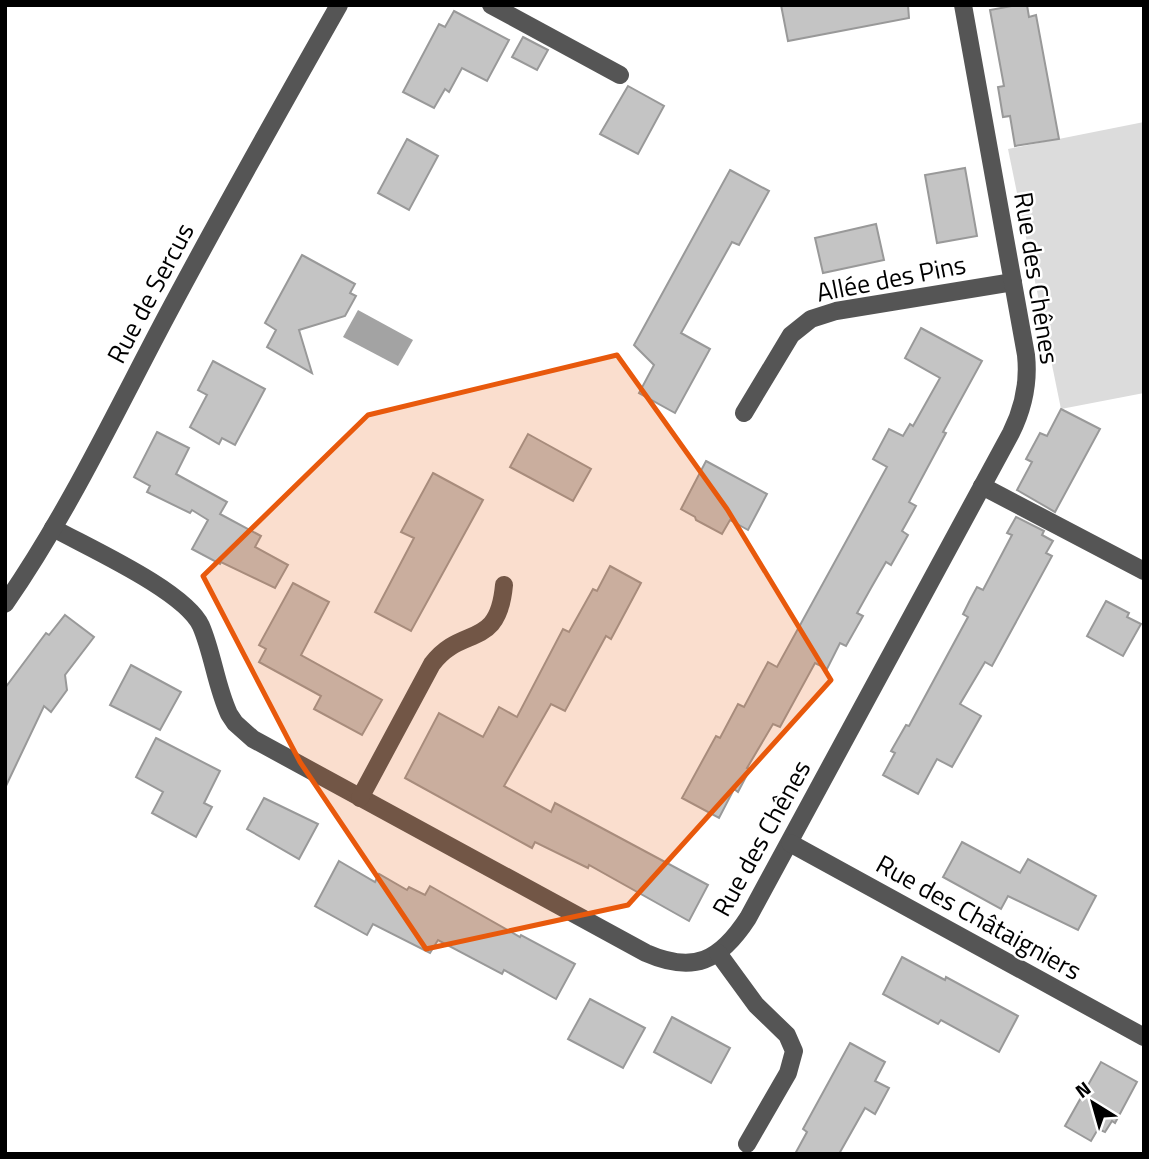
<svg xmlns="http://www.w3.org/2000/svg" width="1149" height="1159" viewBox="0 0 1149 1159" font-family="'Titillium Web',sans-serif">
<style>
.green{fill:#dcdcdc}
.water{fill:#a3a3a3}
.building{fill:#c4c4c4;stroke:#999;stroke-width:2}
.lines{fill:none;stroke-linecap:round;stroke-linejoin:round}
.minor{stroke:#555;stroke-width:18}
.marked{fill:#e8590c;fill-opacity:0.2;stroke:#e8590c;stroke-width:5;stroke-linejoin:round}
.labels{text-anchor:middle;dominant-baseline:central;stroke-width:5;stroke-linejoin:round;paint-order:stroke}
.street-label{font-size:26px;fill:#000;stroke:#fff}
</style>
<rect width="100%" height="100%" fill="#fff"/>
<path class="green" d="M1144 122V393L1061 409 1008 149Z"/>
<path class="water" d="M358 310 413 340 398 366 343 337Z"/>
<g class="building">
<path d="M781 5H908L909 18 788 41Z"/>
<path d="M1017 5H1027L1029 17 1036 15 1059 139 1015 146 1010 116 1003 117 998 87 1004 86 990 10Z"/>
<path d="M454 11 509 40 487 81 462 68 449 92 445 89 434 108 403 92 439 24 445 27Z"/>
<path d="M523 37 548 50 537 70 512 57Z"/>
<path d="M628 86 664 106 638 154 600 134Z"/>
<path d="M407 139 438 156 409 210 378 193Z"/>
<path d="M965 168 977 236 937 243 925 175Z"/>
<path d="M730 170 769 191 739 245 732 242 681 333 710 349 675 413 639 393 654 365 634 345Z"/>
<path d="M876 224 884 260 823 273 815 238Z"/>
<path d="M302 255 355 284 350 293 356 296 345 316 299 330 312 373 267 347 276 330 265 323Z"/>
<path d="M921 328 982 361 943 432 946 433 909 502 916 506 902 531 908 535 891 565 886 562 871 588 857 613 863 616 846 646 840 643 827 669 815 663 780 727 773 724 747 768 750 769 738 792 734 789 719 818 682 798 716 736 720 738 738 704 744 707 768 662 777 667 887 467 873 459 889 429 903 436 910 424 913 426 940 378 905 358Z"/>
<path d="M213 361 265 389 235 445 222 438 219 444 190 427 207 395 198 390Z"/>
<path d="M1061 409 1100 429 1055 512 1017 490 1032 462 1026 459 1040 433 1047 436Z"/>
<path d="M157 432 189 448 176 474 227 502 220 514 261 536 255 547 288 565 275 588 221 562 220 564 192 549 208 520 192 510 190 513 147 492 150 486 134 477Z"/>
<path d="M528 434 591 469 573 501 510 467Z"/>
<path d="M706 461 767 494 748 530 730 520 722 534 696 520 695 517 681 509Z"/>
<path d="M433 473 483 500 411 631 375 612 414 538 401 532Z"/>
<path d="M1016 517 1044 531 1042 535 1053 541 1046 553 1052 556 992 666 985 662 960 704 981 716 952 767 937 759 918 794 883 775 895 753 891 751 906 725 909 726 968 617 963 614 970 600 977 587 983 590 1012 535 1007 533Z"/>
<path d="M610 566 641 583 611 639 606 636 565 711 551 704 504 786 551 812 555 803 708 885 689 921 589 865 588 868 535 842 532 848 405 778 439 713 483 737 499 707 517 717 563 629 569 632 593 589 597 591Z"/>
<path d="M293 583 329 602 301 655 382 700 362 735 314 709 321 696 259 662 266 649 259 645Z"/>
<path d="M1106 601 1129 613 1127 617 1141 624 1123 656 1087 636Z"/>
<path d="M65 615 94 637 65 675 67 690 51 712 44 706 5 788V688L46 633 49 635Z"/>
<path d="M131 665 181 692 160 730 110 705Z"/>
<path d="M156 738 220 771 204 803 212 807 196 837 152 813 163 792 136 777Z"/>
<path d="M264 798 318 824 299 859 247 829Z"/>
<path d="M962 842 1020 873 1028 859 1096 896 1078 930 1008 896 1001 909 943 877Z"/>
<path d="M339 861 375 882 379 874 407 890 409 887 425 895 430 886 520 937 521 935 575 964 556 999 504 970 502 974 438 940 430 953 373 924 367 935 315 906Z"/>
<path d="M902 957 945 980 946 977 1018 1016 999 1052 941 1020 938 1024 883 994Z"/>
<path d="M590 999 645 1028 623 1068 568 1039Z"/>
<path d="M672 1017 730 1048 711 1083 654 1052Z"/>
<path d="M850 1043 885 1062 875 1081 889 1088 875 1114 865 1108 839 1154H795L807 1132 803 1129Z"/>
<path d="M1101 1062 1137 1082 1115 1123 1112 1121 1105 1132 1098 1129 1091 1141 1065 1126Z"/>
</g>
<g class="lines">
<g class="minor">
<path d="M491 5 620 75"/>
<path d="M744 413 791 335 811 319 836 311 1013 282"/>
<path d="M982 486 1144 571"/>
<path d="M53 528C89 548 185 591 201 626 213 654 216 686 229 714L235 723 253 739 646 953C694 974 720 961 748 918L1011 433C1024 407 1029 383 1026 355L963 5"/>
<path d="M5 604C68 513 115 413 166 317 222 212 280 109 339 5"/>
<path d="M360 798 432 664C462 624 498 651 504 585"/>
<path d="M790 843 1144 1037"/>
<path d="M718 953 756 1005 787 1035 794 1051 788 1073 747 1144"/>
</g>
</g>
<path class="marked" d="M617 355 727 509 831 680 628 905 426 949 300 762 203 576 368 415Z"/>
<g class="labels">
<g class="street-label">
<text transform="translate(891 278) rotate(-11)">Allée des Pins</text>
<text transform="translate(1037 278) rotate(81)">Rue des Chênes</text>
<text transform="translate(150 293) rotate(-62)">Rue de Sercus</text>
<text transform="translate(761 838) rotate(-61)">Rue des Chênes</text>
<text transform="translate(979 917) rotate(29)">Rue des Châtaigniers</text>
</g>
</g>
<rect width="1149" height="1159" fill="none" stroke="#000000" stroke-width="14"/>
<g transform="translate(1093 1103) rotate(323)" stroke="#ffffff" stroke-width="5" paint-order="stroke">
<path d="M0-5L12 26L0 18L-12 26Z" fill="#000000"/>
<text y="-10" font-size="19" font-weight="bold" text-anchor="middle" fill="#000000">N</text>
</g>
</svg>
